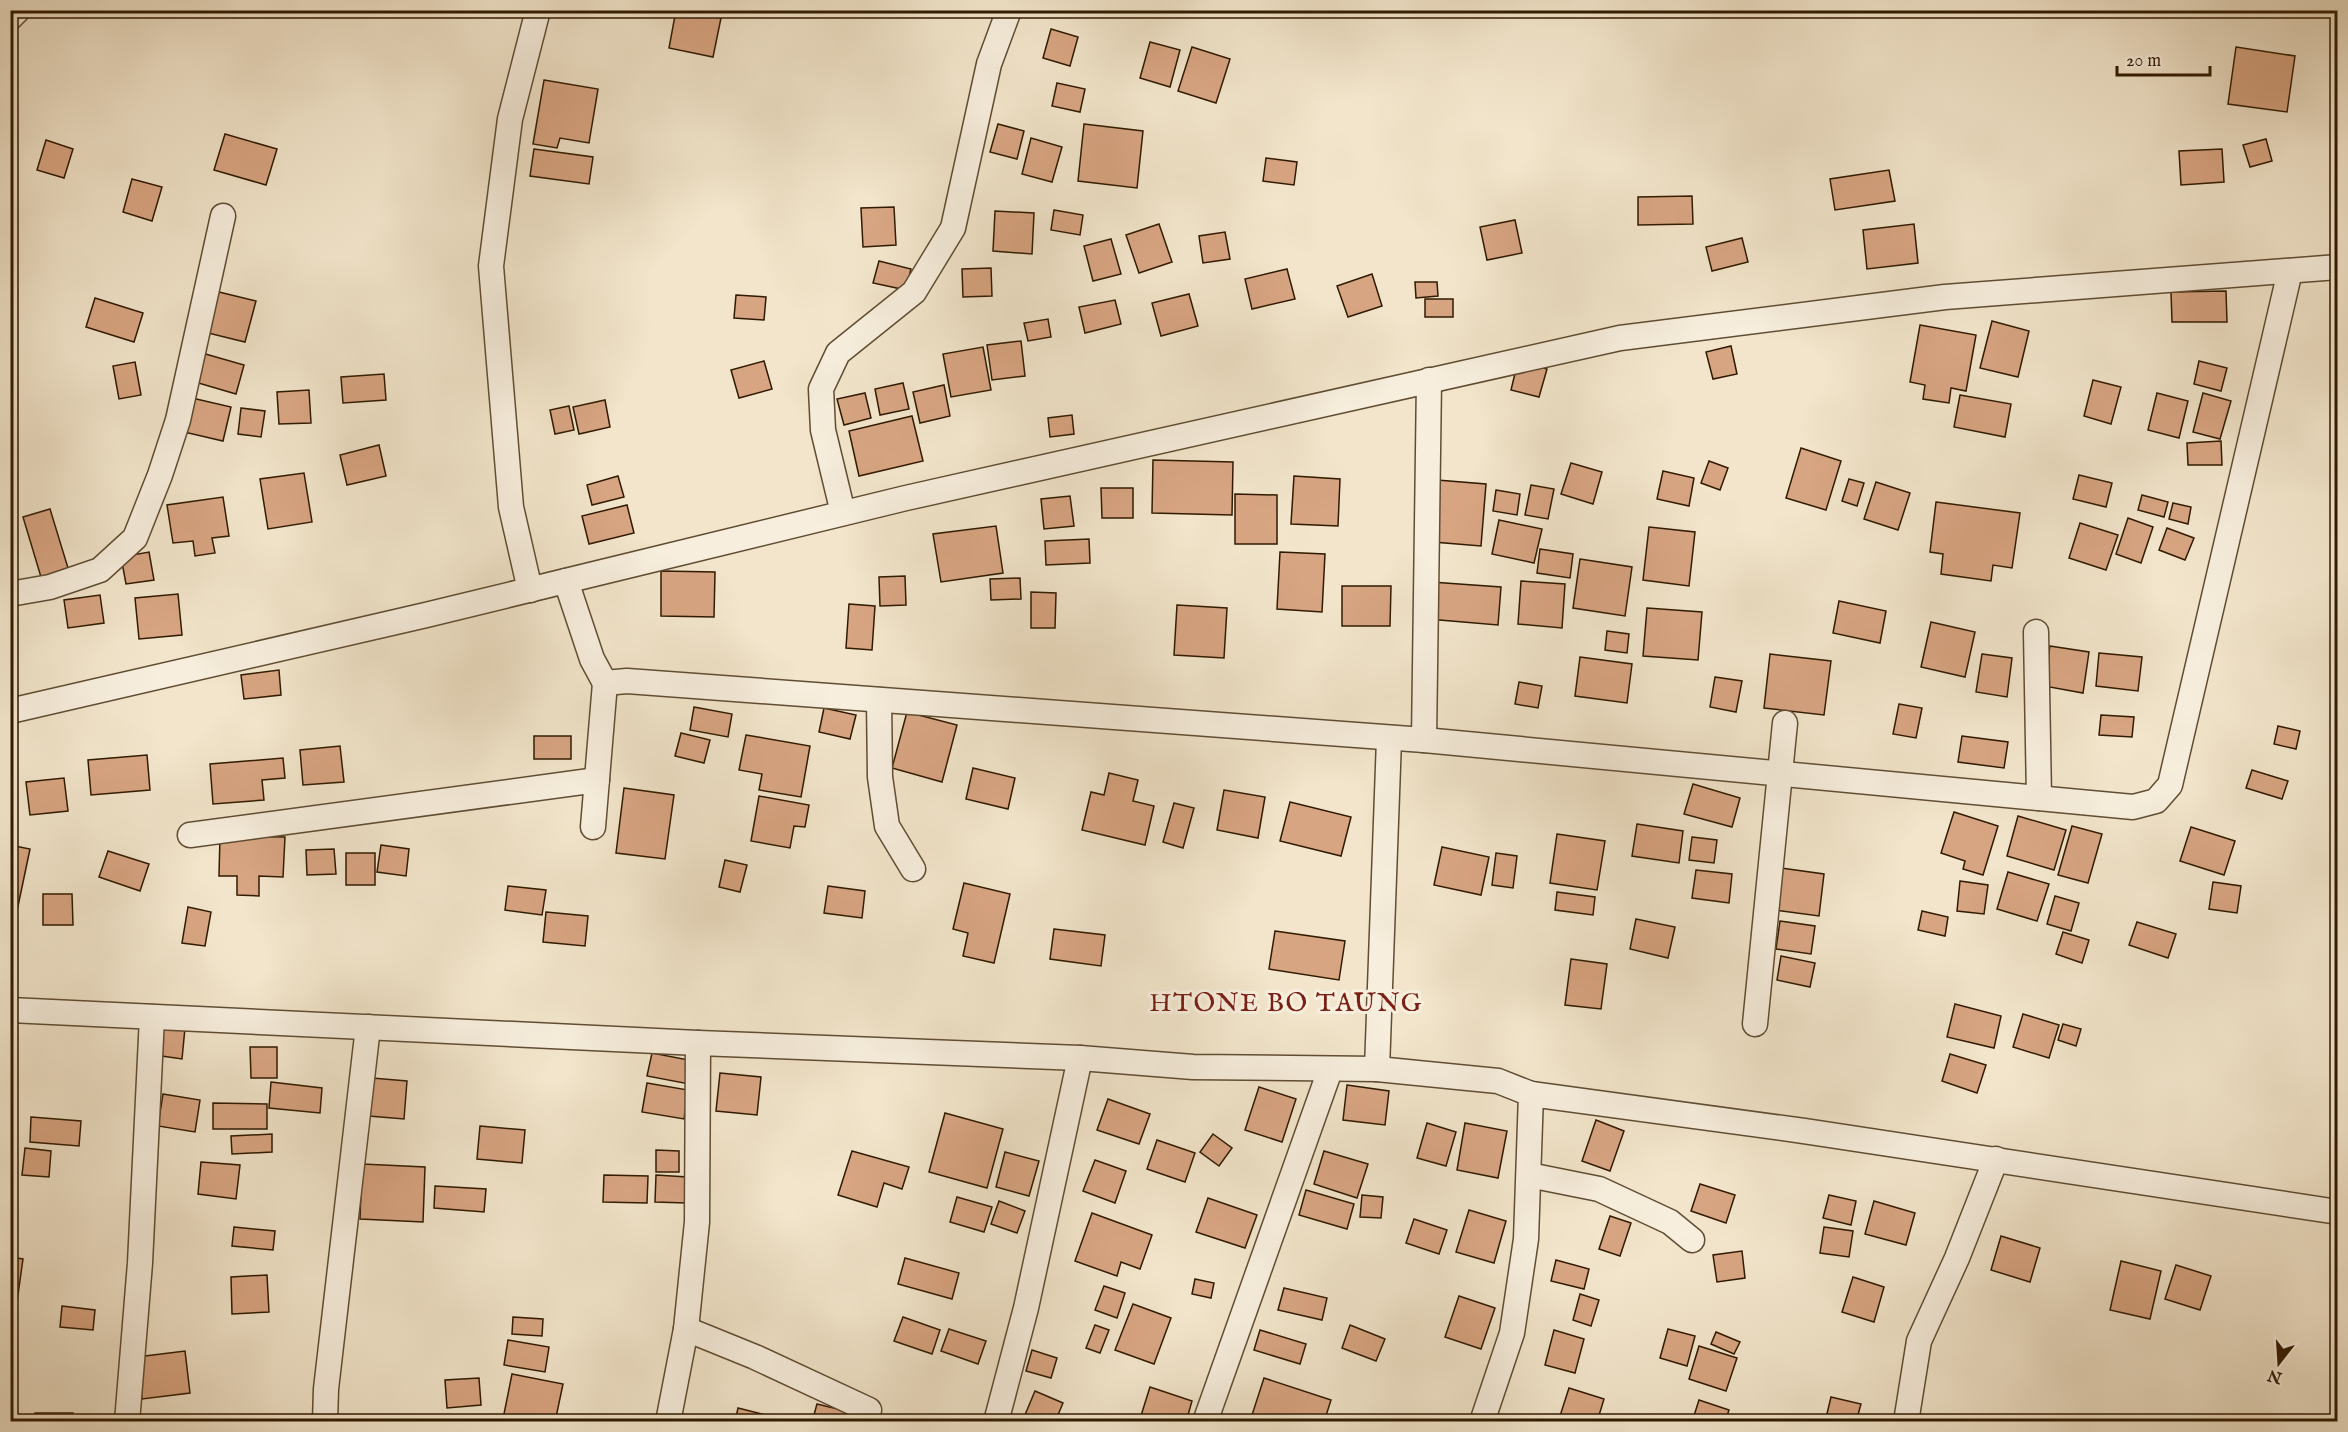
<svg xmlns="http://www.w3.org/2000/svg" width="2348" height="1432" viewBox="0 0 2348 1432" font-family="'IM FELL English',serif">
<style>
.building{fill:#d8a582;stroke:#301a00;stroke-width:1.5}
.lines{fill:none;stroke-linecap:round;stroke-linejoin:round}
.minor-casing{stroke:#604d33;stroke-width:27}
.minor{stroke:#f7eedd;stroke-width:24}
.labels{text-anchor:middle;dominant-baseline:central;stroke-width:6;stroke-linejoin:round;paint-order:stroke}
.quarter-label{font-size:26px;letter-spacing:1.5px;fill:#7a1f14;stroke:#f7eedd}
</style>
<rect width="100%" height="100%" fill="#f2e5cb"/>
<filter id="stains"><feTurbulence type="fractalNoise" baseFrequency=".00333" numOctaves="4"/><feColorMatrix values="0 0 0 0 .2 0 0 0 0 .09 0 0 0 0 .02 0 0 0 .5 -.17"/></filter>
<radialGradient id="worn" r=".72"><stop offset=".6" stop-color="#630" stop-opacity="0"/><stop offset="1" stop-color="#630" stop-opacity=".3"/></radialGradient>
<g class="building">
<path d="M676 10 721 18 713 57 669 48Z"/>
<path d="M1051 29 1078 37 1070 66 1043 58Z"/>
<path d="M1150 42 1180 50 1170 87 1140 78Z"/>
<path d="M1192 47 1230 59 1216 103 1178 91Z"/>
<path d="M2236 47 2295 56 2287 112 2228 104Z"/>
<path d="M544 80 598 89 589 143 560 138 557 148 533 144Z"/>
<path d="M1057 83 1085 89 1080 112 1052 106Z"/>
<path d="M998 124 1024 131 1017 159 990 152Z"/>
<path d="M1084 124 1143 131 1137 188 1078 181Z"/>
<path d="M225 134 277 149 266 185 214 170Z"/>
<path d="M1031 138 1062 147 1052 182 1022 174Z"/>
<path d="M2266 139 2272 161 2250 167 2243 145Z"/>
<path d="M46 140 73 149 64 178 37 170Z"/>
<path d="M534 149 593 157 589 184 530 176Z"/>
<path d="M2222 149 2224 182 2181 185 2179 151Z"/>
<path d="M1266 158 1297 162 1294 185 1263 181Z"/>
<path d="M1889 170 1895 201 1835 210 1830 179Z"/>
<path d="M132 179 162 187 152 221 123 212Z"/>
<path d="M1692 196 1693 224 1638 225V197Z"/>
<path d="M894 207 896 245 863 247 861 208Z"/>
<path d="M1054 210 1083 215 1080 235 1051 230Z"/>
<path d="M995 211 1034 213 1032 254 993 251Z"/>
<path d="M1515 220 1522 253 1487 260 1480 227Z"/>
<path d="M1159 224 1172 262 1139 273 1126 235Z"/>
<path d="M1914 224 1918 263 1867 269 1863 230Z"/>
<path d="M1225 232 1230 259 1203 263 1199 236Z"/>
<path d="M1742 238 1748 262 1712 271 1706 247Z"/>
<path d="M1111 239 1121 274 1093 281 1084 246Z"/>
<path d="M879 261 911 269 906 290 873 283Z"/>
<path d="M991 268 992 296 963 297 962 269Z"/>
<path d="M1287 269 1295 299 1252 309 1245 279Z"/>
<path d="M1372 274 1382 306 1348 317 1337 286Z"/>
<path d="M1415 282H1437L1438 296 1416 298Z"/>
<path d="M2226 291 2227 322H2172L2171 292Z"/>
<path d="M219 292 256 301 245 342 208 333Z"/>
<path d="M1189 294 1198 326 1161 336 1152 303Z"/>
<path d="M736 295 766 297 764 320 734 318Z"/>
<path d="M95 298 143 313 134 342 86 327Z"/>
<rect x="1425" y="299" width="28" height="18"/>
<path d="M1115 300 1121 324 1085 333 1079 307Z"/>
<path d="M1048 319 1051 337 1028 341 1024 323Z"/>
<path d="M1992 321 2029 331 2018 377 1980 368Z"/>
<path d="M1920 325 1976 335 1966 391 1951 388 1949 403 1923 399 1925 385 1910 382Z"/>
<path d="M1021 341 1025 376 992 380 987 345Z"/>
<path d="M1731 346 1737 374 1713 379 1706 352Z"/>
<path d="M983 347 991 390 951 397 943 354Z"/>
<path d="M202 353 244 365 236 394 195 382Z"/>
<path d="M764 361 772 389 739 398 731 370Z"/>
<path d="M1518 361 1547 369 1539 397 1511 390Z"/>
<path d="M2199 361 2227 368 2221 391 2194 384Z"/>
<path d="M135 362 141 395 119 399 113 366Z"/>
<path d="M384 374 386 400 343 403 341 377Z"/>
<path d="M2093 380 2121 387 2111 424 2084 416Z"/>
<path d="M903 383 909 409 880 415 875 389Z"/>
<path d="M944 385 950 416 920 423 913 392Z"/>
<path d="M309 390 311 423 279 424 277 392Z"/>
<path d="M865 393 871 418 844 425 837 399Z"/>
<path d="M2157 393 2188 401 2179 438 2148 430Z"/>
<path d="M2203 393 2231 401 2220 439 2193 432Z"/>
<path d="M1960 395 2011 404 2005 437 1954 427Z"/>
<path d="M192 398 231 407 223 441 184 432Z"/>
<path d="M605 400 610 427 579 434 573 407Z"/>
<path d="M569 406 574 430 555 434 550 410Z"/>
<path d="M241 408 265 411 261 437 238 434Z"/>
<path d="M1072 415 1074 434 1050 437 1048 418Z"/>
<path d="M912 416 923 461 859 476 849 431Z"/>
<path d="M2221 441 2222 465H2188L2187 443Z"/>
<path d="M379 445 386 476 347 485 340 455Z"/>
<path d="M1801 448 1841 461 1826 510 1786 498Z"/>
<path d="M1153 460 1233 462 1232 515 1152 513Z"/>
<path d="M1709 461 1728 468 1720 490 1701 483Z"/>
<path d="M1571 463 1602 472 1593 504 1561 494Z"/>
<path d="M1663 471 1694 478 1689 506 1657 499Z"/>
<path d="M304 473 312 522 268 529 260 479Z"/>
<path d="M2079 475 2112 483 2106 507 2073 499Z"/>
<path d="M618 476 624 497 592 505 587 485Z"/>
<path d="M1294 476 1340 479 1338 526 1291 524Z"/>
<path d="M1849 479 1864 483 1857 506 1842 501Z"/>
<path d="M1437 480 1486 484 1481 546 1433 542Z"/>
<path d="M1876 482 1910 493 1898 530 1864 519Z"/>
<path d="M1531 485 1554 489 1548 519 1525 515Z"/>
<path d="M1101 488H1133V518H1102Z"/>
<path d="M1496 490 1520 494 1517 515 1493 511Z"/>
<path d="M1235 494 1277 495V544H1235Z"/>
<path d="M2142 495 2168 502 2164 517 2138 510Z"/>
<path d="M1070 496 1074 526 1044 529 1041 499Z"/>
<path d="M223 497 229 536 212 538 215 553 195 556 193 541 173 543 167 505Z"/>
<path d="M1936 502 2020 513 2012 568 1993 565 1991 581 1941 574 1943 554 1930 552Z"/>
<path d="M2173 503 2191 507 2188 524 2169 519Z"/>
<path d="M627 505 634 533 589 544 582 516Z"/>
<path d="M50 509 68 568 41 577 23 517Z"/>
<path d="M2128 518 2153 527 2141 563 2116 554Z"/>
<path d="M1499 520 1542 529 1534 563 1492 554Z"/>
<path d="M2080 523 2118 535 2106 570 2069 558Z"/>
<path d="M996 526 1003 573 941 582 933 534Z"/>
<path d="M1649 527 1695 532 1689 586 1643 580Z"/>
<path d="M2167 528 2194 538 2185 560 2159 550Z"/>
<path d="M1089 539 1090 563 1046 565 1045 541Z"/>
<path d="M1540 549 1573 554 1570 578 1537 573Z"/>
<path d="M149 552 154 580 126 584 121 557Z"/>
<path d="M1280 552 1325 554 1322 612 1277 609Z"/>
<path d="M1580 559 1632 567 1625 616 1573 608Z"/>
<path d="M661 571 715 572 714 617 661 616Z"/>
<path d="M905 576 906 605 880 606 879 577Z"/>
<path d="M1020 578 1021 599 991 600 990 579Z"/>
<path d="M1521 581 1565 584 1562 628 1518 624Z"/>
<path d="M1431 582 1501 587 1498 625 1428 619Z"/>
<path d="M1342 586H1391L1390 626H1342Z"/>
<path d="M1031 592 1056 593 1055 628H1031Z"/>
<path d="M178 594 182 635 139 639 135 598Z"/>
<path d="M100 595 104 623 68 628 64 600Z"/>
<path d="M1839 601 1886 611 1880 643 1833 633Z"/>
<path d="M849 604 875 606 872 650 846 648Z"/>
<path d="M1177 605 1227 608 1224 658 1174 655Z"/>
<path d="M1647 608 1702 612 1698 660 1643 656Z"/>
<path d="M1931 622 1975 632 1965 677 1921 667Z"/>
<path d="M1607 631 1629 634 1627 653 1605 650Z"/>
<path d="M2050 646 2089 652 2083 693 2044 686Z"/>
<path d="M2099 653 2142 657 2138 691 2096 686Z"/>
<path d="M1770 654 1831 661 1824 715 1764 708Z"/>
<path d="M1982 654 2012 658 2007 697 1976 692Z"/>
<path d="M1580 657 1632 664 1627 703 1575 696Z"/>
<path d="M279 670 281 695 244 699 241 675Z"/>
<path d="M1715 677 1742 681 1736 712 1710 707Z"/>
<path d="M1519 682 1542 686 1538 708 1515 704Z"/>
<path d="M1899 704 1922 708 1916 738 1893 734Z"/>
<path d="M694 707 732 714 728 737 690 730Z"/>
<path d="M824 708 856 715 850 739 819 732Z"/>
<path d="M907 712 957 725 942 782 892 768Z"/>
<path d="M2101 715 2134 717 2132 737 2099 735Z"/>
<path d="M2278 726 2300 731 2296 749 2274 744Z"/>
<path d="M681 733 710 740 704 763 675 756Z"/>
<path d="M746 735 810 746 801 797 759 790 762 774 739 770Z"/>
<rect x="534" y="736" width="37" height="23"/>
<path d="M1962 736 2008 742 2004 768 1958 762Z"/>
<path d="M340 746 344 782 303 785 300 750Z"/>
<path d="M147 755 150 790 91 795 88 760Z"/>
<path d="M283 758 285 778 262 780 264 800 213 804 210 764Z"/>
<path d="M973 768 1015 778 1008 809 966 799Z"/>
<path d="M2252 770 2288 781 2282 799 2246 788Z"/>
<path d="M1109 773 1138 780 1133 801 1154 806 1145 845 1082 830 1091 792 1104 795Z"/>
<path d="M64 778 68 811 30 815 26 782Z"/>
<path d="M1693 784 1740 798 1732 827 1684 814Z"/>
<path d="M624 788 674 795 665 859 616 853Z"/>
<path d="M1224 790 1265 797 1258 838 1217 830Z"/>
<path d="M759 796 809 805 805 827 794 826 790 848 751 841Z"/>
<path d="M1290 802 1351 817 1341 856 1280 841Z"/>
<path d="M1174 803 1194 808 1183 848 1163 842Z"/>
<path d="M1954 812 1998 826 1983 875 1963 869 1965 861 1941 853Z"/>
<path d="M2018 816 2066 830 2054 870 2007 856Z"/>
<path d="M1637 824 1683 831 1679 863 1632 856Z"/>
<path d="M2072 826 2102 834 2088 883 2058 875Z"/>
<path d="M2191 827 2235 841 2224 875 2180 861Z"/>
<path d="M1557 834 1605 841 1597 890 1550 883Z"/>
<path d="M220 836 285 837 283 877 259 876V896L237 895V876H219Z"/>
<path d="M1692 837 1717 840 1714 863 1689 860Z"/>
<path d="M10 845 30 849 17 911 10 909Z"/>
<path d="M381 845 409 849 406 876 377 872Z"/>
<path d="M1442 847 1489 857 1481 895 1434 885Z"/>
<path d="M334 849 336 874 307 875 306 850Z"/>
<path d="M108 851 149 864 140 891 99 877Z"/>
<rect x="346" y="853" width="29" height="32"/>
<path d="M1496 853 1517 856 1513 888 1492 885Z"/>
<path d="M725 860 747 865 740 892 719 887Z"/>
<path d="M1781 868 1824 874 1819 916 1775 910Z"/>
<path d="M1696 870 1732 874 1729 903 1692 898Z"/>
<path d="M2008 872 2049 884 2037 921 1997 909Z"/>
<path d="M1960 881 1988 885 1984 914 1957 911Z"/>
<path d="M2213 882 2241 886 2237 913 2209 909Z"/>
<path d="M964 883 1010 894 994 963 963 956 968 933 953 929Z"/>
<path d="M508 886 546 890 542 915 505 910Z"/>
<path d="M828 886 865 891 862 918 824 913Z"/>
<path d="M1557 892 1595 897 1593 915 1555 910Z"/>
<path d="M43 894H72L73 925H43Z"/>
<path d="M2055 896 2079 903 2071 931 2047 924Z"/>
<path d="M188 907 211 912 205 946 182 943Z"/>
<path d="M1922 911 1948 917 1945 936 1918 930Z"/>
<path d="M546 912 588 916 585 946 543 942Z"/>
<path d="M1636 919 1675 927 1668 958 1630 949Z"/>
<path d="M1780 921 1815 926 1811 954 1776 949Z"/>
<path d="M2137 922 2176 934 2168 958 2129 945Z"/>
<path d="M1054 929 1105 935 1101 966 1050 959Z"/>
<path d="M1275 931 1345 941 1339 980 1269 969Z"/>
<path d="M2063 932 2089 940 2082 963 2056 954Z"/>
<path d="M1781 956 1815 963 1810 987 1777 980Z"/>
<path d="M1571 959 1607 964 1601 1009 1565 1005Z"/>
<path d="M1955 1004 2001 1016 1994 1048 1947 1037Z"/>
<path d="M2023 1014 2059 1025 2049 1058 2013 1047Z"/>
<path d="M2063 1024 2081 1029 2076 1046 2058 1040Z"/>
<path d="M158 1025 185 1028 182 1059 155 1055Z"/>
<path d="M250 1047H277V1078H251Z"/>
<path d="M652 1053 694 1061 689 1084 647 1076Z"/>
<path d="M1950 1054 1986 1065 1977 1093 1942 1081Z"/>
<path d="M720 1073 761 1077 757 1115 716 1111Z"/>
<path d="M372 1078 407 1081 404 1119 369 1116Z"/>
<path d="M271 1082 322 1088 320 1113 269 1108Z"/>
<path d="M647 1083 688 1090 684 1119 642 1112Z"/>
<path d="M1347 1085 1389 1091 1385 1125 1343 1120Z"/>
<path d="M1259 1087 1296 1099 1282 1142 1245 1130Z"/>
<path d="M163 1094 200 1100 195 1132 158 1126Z"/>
<path d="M1108 1099 1150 1114 1139 1144 1097 1130Z"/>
<path d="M213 1103 267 1104V1129H213Z"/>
<path d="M945 1113 1003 1129 987 1188 929 1172Z"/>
<path d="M31 1117 81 1121 79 1146 30 1142Z"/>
<path d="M1596 1120 1624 1131 1610 1171 1582 1161Z"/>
<path d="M1427 1123 1456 1132 1446 1166 1417 1158Z"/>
<path d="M1465 1123 1507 1131 1498 1178 1457 1170Z"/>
<path d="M480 1126 525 1130 522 1163 477 1159Z"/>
<path d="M272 1134V1152L232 1154 231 1136Z"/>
<path d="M1213 1134 1232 1148 1219 1166 1200 1152Z"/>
<path d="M1157 1140 1195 1153 1185 1182 1147 1169Z"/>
<path d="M25 1148 51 1151 49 1177 22 1175Z"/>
<path d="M656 1150 679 1151V1172H656Z"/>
<path d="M852 1151 909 1167 902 1189 884 1183 877 1207 838 1195Z"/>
<path d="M1324 1151 1368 1164 1357 1198 1314 1184Z"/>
<path d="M1005 1152 1039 1161 1029 1196 996 1187Z"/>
<path d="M1095 1160 1126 1171 1115 1203 1083 1191Z"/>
<path d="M201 1162 240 1165 236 1199 198 1194Z"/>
<path d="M362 1164 425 1167 423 1222 360 1219Z"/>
<path d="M604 1175 648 1176 647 1203 603 1202Z"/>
<path d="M656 1175 687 1177 686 1203 655 1202Z"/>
<path d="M1700 1184 1735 1195 1726 1223 1691 1211Z"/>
<path d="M435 1186 486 1189 484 1212 434 1208Z"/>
<path d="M1306 1190 1354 1204 1347 1229 1299 1215Z"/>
<path d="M1362 1195 1383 1197 1381 1218 1360 1217Z"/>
<path d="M1829 1195 1856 1201 1851 1225 1823 1218Z"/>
<path d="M10 1196 16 1197 12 1240H10Z"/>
<path d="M957 1197 992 1207 984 1232 950 1222Z"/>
<path d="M1208 1198 1257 1215 1245 1248 1196 1232Z"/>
<path d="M999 1201 1025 1211 1017 1233 991 1224Z"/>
<path d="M1874 1201 1915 1213 1906 1245 1865 1234Z"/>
<path d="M1469 1210 1506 1221 1494 1263 1456 1252Z"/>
<path d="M1092 1213 1152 1235 1140 1269 1121 1262 1117 1276 1075 1261Z"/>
<path d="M1610 1216 1631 1223 1620 1256 1599 1249Z"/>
<path d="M1414 1219 1447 1230 1439 1254 1406 1243Z"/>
<path d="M234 1227 275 1231 273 1250 232 1246Z"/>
<path d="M1824 1227 1853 1231 1849 1257 1820 1253Z"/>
<path d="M2001 1236 2040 1248 2030 1282 1991 1270Z"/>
<path d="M1742 1251 1745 1278 1717 1282 1713 1255Z"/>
<path d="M10 1257 23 1259 17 1302 10 1301Z"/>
<path d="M905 1258 959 1273 952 1299 898 1284Z"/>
<path d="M1556 1260 1589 1269 1584 1289 1551 1281Z"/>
<path d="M2121 1261 2161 1271 2150 1319 2110 1310Z"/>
<path d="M2176 1265 2211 1276 2200 1310 2165 1299Z"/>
<path d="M267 1275 269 1312 232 1314 231 1277Z"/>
<path d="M1853 1277 1884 1287 1874 1322 1842 1312Z"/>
<path d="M1195 1279 1214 1283 1211 1298 1192 1294Z"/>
<path d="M1104 1286 1125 1293 1117 1318 1095 1310Z"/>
<path d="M1284 1288 1327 1298 1322 1320 1278 1310Z"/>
<path d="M1580 1294 1599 1300 1591 1326 1573 1320Z"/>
<path d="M1459 1296 1495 1308 1481 1349 1445 1337Z"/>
<path d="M1133 1304 1171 1318 1154 1364 1115 1350Z"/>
<path d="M62 1306 95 1310 93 1330 60 1327Z"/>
<path d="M513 1317 543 1319 542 1336 512 1334Z"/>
<path d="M903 1317 940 1330 932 1354 894 1341Z"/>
<path d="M1095 1325 1109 1330 1100 1353 1086 1348Z"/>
<path d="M1350 1325 1385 1339 1376 1361 1342 1348Z"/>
<path d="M949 1329 986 1341 978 1364 941 1351Z"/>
<path d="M1668 1329 1695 1336 1687 1366 1660 1358Z"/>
<path d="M1260 1330 1306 1344 1300 1364 1254 1350Z"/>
<path d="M1554 1330 1584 1339 1575 1373 1545 1365Z"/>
<path d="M1716 1332 1740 1342 1734 1354 1711 1344Z"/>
<path d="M508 1340 549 1347 545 1372 504 1365Z"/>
<path d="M1699 1346 1737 1358 1726 1391 1689 1379Z"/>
<path d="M1032 1350 1057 1358 1051 1378 1026 1371Z"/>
<path d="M185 1351 190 1393 142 1399 137 1357Z"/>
<path d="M512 1374 563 1384 555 1422H516L503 1419Z"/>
<path d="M479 1378 481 1405 447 1408 445 1380Z"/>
<path d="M1264 1378 1331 1400 1324 1422H1271L1252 1415Z"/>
<path d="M1150 1387 1192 1401 1186 1422H1139Z"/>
<path d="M1569 1388 1604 1399 1597 1422H1569L1559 1419Z"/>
<path d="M1035 1391 1063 1403 1055 1422H1022Z"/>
<path d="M1831 1397 1861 1404 1856 1422H1825Z"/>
<path d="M1699 1400 1729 1410 1725 1422H1692Z"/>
<path d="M817 1404 846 1411 843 1422H812Z"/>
<path d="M738 1408 766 1415 764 1422H735Z"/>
<rect x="35" y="1413" width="38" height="9"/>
</g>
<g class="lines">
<g class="minor-casing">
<g id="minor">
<path d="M10 18 18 10"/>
<path d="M843 513 823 430 821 389 838 353 914 292 953 228 989 64 1009 10"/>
<path d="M566 581 592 659 605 683 627 681 1424 740 2133 807 2156 801 2170 785 2290 271"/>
<path d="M530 590 511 507 491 266 510 119 538 10"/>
<path d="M10 594 50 587 100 570 135 538 160 475 178 420 223 216"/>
<path d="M2036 632 2039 798"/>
<path d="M879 700 880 777 887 826 913 869"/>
<path d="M10 711 426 615 906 498 1620 338 1945 297 2338 267"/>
<path d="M1424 740 1429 380"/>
<path d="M593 827 605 683"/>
<path d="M190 835 597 780"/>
<path d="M10 1010 698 1043 1080 1058 1193 1067 1377 1069 1498 1081 1531 1094 1804 1131 2338 1212"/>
<path d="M1755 1024 1785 723"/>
<path d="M1377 1069 1389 739"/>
<path d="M1529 1175 1599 1189 1670 1222 1692 1240"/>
<path d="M686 1329 755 1357 869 1410 865 1422"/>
<path d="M127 1422 140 1263 152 1017"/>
<path d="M325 1422 326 1389 368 1027"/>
<path d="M668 1422 686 1329 697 1222 698 1043"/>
<path d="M996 1422 1026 1308 1080 1058"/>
<path d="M1205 1422 1330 1070"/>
<path d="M1482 1422 1512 1333 1526 1239 1531 1094"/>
<path d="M1906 1422 1919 1341 1957 1258 1996 1159"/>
</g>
</g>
<use href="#minor" class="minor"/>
</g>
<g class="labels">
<g class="quarter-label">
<text x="1286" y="1003">HTONE BO TAUNG</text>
</g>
</g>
<rect width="2348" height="1432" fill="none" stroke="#f2e5cb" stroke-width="36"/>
<rect x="12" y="12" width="2324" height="1408" fill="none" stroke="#301a00" stroke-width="3"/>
<rect x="18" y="18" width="2312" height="1396" fill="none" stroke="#301a00" stroke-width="1.5"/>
<g transform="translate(2279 1363) rotate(197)" stroke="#f7eedd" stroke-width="4.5" paint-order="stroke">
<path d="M0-4.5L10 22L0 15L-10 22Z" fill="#301a00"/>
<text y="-9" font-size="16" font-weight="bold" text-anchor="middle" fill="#301a00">N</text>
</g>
<path d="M2117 66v9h93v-9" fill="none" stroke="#301a00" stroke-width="3"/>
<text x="2126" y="66" font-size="18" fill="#301a00" stroke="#f7eedd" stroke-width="4.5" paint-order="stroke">20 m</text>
<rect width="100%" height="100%" filter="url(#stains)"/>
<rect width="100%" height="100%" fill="url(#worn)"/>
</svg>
